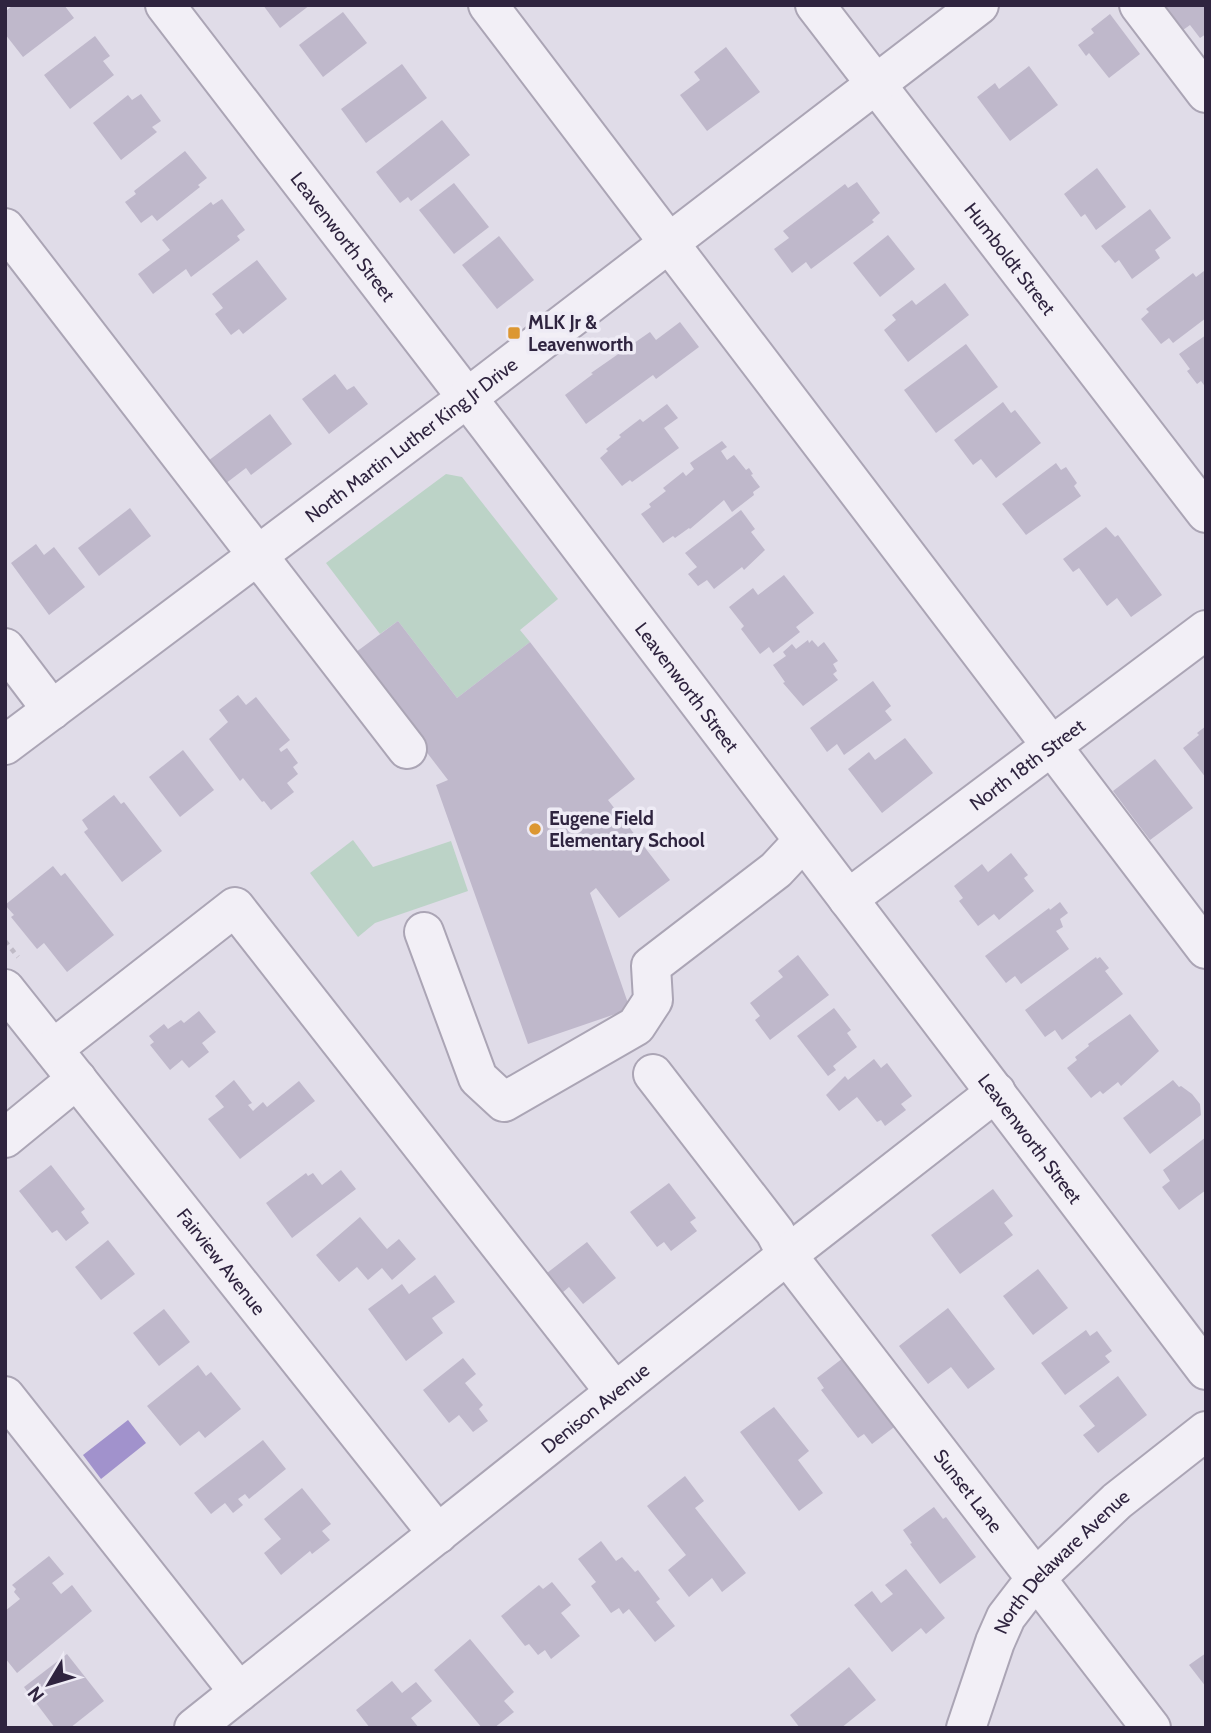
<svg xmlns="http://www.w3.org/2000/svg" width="1211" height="1733" viewBox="0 0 1211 1733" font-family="Cabin,sans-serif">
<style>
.green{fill:#bcd3c7}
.water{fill:#a192cc}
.building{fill:#bfb8cb}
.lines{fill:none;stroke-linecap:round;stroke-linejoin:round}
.minor-casing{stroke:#aba5b5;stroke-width:42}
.path{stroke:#bfbac6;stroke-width:4.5;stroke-dasharray:5 5;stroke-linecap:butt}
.minor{stroke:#f2eff6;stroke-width:38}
.poi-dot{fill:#dc9732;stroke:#eeebf5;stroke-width:2.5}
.labels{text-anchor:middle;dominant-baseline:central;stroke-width:7;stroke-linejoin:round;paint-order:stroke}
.street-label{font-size:19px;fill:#2f243f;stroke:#eeebf5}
.poi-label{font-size:19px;font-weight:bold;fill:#2f243f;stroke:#eeebf5;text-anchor:start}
</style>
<rect width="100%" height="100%" fill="#e0dce8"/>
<g class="green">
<path d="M446 474 462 477 558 599 520 630 530 642 457 698 398 621 380 634 326 563Z"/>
<path d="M353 840 373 867 451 841 468 891 375 923 358 937 310 873Z"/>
</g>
<path class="water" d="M128 1420 146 1443 101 1479 83 1455Z"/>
<g class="building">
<path d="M13 5H53L54 7 64 5 74 18 23 57 5 34V12Z"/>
<path d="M263 5H310L280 28Z"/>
<path d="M1165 5H1206V34L1200 38 1190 25 1183 30Z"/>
<path d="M343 12 367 43 323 77 299 45Z"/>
<path d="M1110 14 1140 54 1109 78 1089 53 1086 56 1078 45 1094 33 1091 29Z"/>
<path d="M95 36 110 56 103 61 114 75 70 109 44 75Z"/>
<path d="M726 47 760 92 707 131 680 95 700 80 694 72Z"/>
<path d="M402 64 427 98 366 143 341 109Z"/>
<path d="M1029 66 1058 105 1010 141 977 97 995 83 999 89Z"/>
<path d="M141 94 161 121 152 127 157 132 121 160 93 123 128 95 132 100Z"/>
<path d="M442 120 470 155 411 201 408 197 400 203 376 172Z"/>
<path d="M185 151 207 178 198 185 200 187 157 221 152 215 141 223 125 202 136 194 134 191Z"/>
<path d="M1097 168 1126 207 1096 230 1085 214 1081 217 1064 194Z"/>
<path d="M857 182 880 213 872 220 874 222 811 269 806 262 792 273 774 249 789 238 783 231 845 184 848 188Z"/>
<path d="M454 183 489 227 454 254 419 210Z"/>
<path d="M222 199 245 230 237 236 240 240 191 277 186 269 153 294 138 274 170 250 162 240 211 202 213 205Z"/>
<path d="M1150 209 1171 238 1155 250 1160 258 1132 279 1119 260 1115 263 1101 246Z"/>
<path d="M888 235 915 269 880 297 853 263Z"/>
<path d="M499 236 534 280 497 309 462 265Z"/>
<path d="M257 260 287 299 243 334 239 329 231 335 215 314 223 308 212 294Z"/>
<path d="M1204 271 1206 274V318L1173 343 1169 338 1161 344 1141 319 1149 312 1146 309 1193 273 1196 277Z"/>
<path d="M945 283 969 315 908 362 884 330 896 320 892 315 912 300 916 305Z"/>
<path d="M680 322 699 347 656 379 653 375 586 424 565 395 593 374 591 373 650 332 656 340Z"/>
<path d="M1206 335V388L1201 381 1197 384 1187 371 1190 369 1179 354Z"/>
<path d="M966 344 998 387 936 433 904 390Z"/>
<path d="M335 374 347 390 354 386 368 404 329 434 302 399Z"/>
<path d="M1003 402 1011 413 1015 410 1041 443 996 478 981 459 973 465 954 440Z"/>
<path d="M667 404 678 418 664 428 679 448 632 482 630 480 622 486 600 458 608 451 606 449 621 437 619 435 640 419 643 422Z"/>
<path d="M270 414 292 444 251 475 246 468 221 487 204 464Z"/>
<path d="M722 441 727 447 721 451 727 460 734 455 746 470 749 468 753 474 751 475 760 487 753 492 754 495 732 512 724 500 690 529 689 528 675 538 673 536 663 543 641 514 651 507 649 504 666 491 663 488 683 472 686 476 694 469 690 463Z"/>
<path d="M1056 463 1061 470 1066 467 1077 483 1074 486 1081 496 1026 535 1002 504Z"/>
<path d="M130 508 151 536 99 576 78 548Z"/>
<path d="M741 510 755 529 751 532 765 550 744 570 742 567 714 589 707 580 698 586 688 574 697 567 685 553Z"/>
<path d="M1106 527 1115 537 1118 535 1162 595 1131 617 1117 598 1107 606 1079 568 1073 572 1063 559Z"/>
<path d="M36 544 44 555 54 547 85 587 49 615 11 563Z"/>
<path d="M784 575 814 613 796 627 800 632 773 653 769 647 760 654 741 629 744 626 729 607 753 588 758 595Z"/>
<path d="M398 621 457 698 530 642 635 779 608 800 670 880 619 918 596 888 590 893 630 1009 528 1044 436 785 448 780 352 655Z"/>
<path d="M808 640 809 643 812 640 818 647 824 642 838 661 833 664 837 671 833 674 838 680 803 706 783 683 785 682 773 665 786 656 783 652 792 644 796 649Z"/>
<path d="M873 681 891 706 885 711 892 720 844 755 837 744 827 752 810 728Z"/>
<path d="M238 695 246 705 256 697 290 740 279 749 281 752 287 748 298 763 293 767 298 774 287 783 294 792 271 810 264 801 262 802 243 778 240 781 209 739 228 722 219 710Z"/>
<path d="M1206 726V778L1183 748 1199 735 1197 733Z"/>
<path d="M905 738 933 773 882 813 848 769 869 752 875 760Z"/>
<path d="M183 750 214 790 180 817 149 777Z"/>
<path d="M1155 759 1193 808 1150 840 1113 791Z"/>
<path d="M114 795 121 804 124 802 162 851 122 882 84 832 88 829 82 820Z"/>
<path d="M1011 853 1028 875 1024 878 1034 891 999 920 994 914 978 926 959 901 963 898 954 886 982 864 988 872Z"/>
<path d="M53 866 61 876 65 873 114 935 67 972 44 943 37 949 11 917 14 915 5 905Z"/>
<path d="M1060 902 1068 913 1060 919 1063 927 1056 931 1069 949 1021 984 1015 976 1006 983 985 956 1049 908 1050 910Z"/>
<path d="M798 955 829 995 770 1040 755 1020 760 1016 750 1003 783 977 778 971Z"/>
<path d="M1096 957 1097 959 1100 957 1109 968 1105 971 1123 994 1062 1040 1055 1030 1045 1037 1025 1010Z"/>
<path d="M834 1008 851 1030 847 1033 857 1047 833 1066 836 1070 828 1076 797 1036Z"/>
<path d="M199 1011 216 1032 202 1043 209 1052 189 1068 182 1060 170 1070 150 1045 154 1042 149 1036 164 1024 168 1029 181 1020 184 1023Z"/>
<path d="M1130 1014 1159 1051 1121 1086 1118 1082 1103 1094 1100 1091 1091 1098 1067 1068 1077 1060 1075 1057 1089 1046 1088 1044Z"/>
<path d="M874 1059 881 1068 887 1063 912 1096 901 1104 906 1110 885 1126 881 1120 877 1122 857 1097 839 1111 826 1095 845 1076 848 1080Z"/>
<path d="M234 1080 252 1103 248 1105 253 1111 263 1102 267 1107 299 1081 315 1101 240 1159 208 1119 224 1107 215 1096Z"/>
<path d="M1173 1080 1179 1087 1181 1086 1192 1094 1200 1104 1201 1115 1150 1154 1123 1118Z"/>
<path d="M1206 1137V1190L1179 1210 1162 1187 1170 1181 1163 1170Z"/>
<path d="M51 1165 85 1209 81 1212 89 1223 66 1241 57 1230 52 1233 19 1191Z"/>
<path d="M341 1170 356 1189 292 1238 266 1203 306 1173 308 1176 313 1173 322 1185Z"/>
<path d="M669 1183 696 1218 690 1222 697 1231 671 1251 664 1242 657 1247 630 1212Z"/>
<path d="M993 1189 1013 1216 1004 1223 1013 1235 960 1274 931 1235Z"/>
<path d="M360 1217 387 1249 399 1239 416 1259 392 1280 382 1268 368 1280 357 1267 339 1282 316 1255Z"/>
<path d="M108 1240 135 1274 101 1300 75 1267Z"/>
<path d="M587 1242 616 1278 583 1304 569 1287 562 1293 547 1273Z"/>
<path d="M1038 1269 1068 1308 1033 1335 1003 1296Z"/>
<path d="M435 1275 455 1302 432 1318 443 1333 406 1361 368 1309 402 1284 409 1294Z"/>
<path d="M948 1308 995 1369 968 1389 951 1367 928 1384 899 1346Z"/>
<path d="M164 1309 190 1342 159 1366 133 1333Z"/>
<path d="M1086 1330 1090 1336 1097 1331 1112 1351 1105 1356 1110 1362 1065 1395 1041 1363Z"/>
<path d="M847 1355 902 1421 872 1444 864 1434 858 1438 821 1390 824 1388 817 1378Z"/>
<path d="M463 1358 476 1374 465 1383 483 1405 479 1409 488 1421 473 1432 459 1415 449 1423 423 1390Z"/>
<path d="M198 1365 206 1376 211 1372 241 1409 205 1438 199 1431 180 1446 147 1406Z"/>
<path d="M1118 1376 1147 1415 1098 1453 1083 1435 1095 1426 1079 1406Z"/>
<path d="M774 1407 809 1451 798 1460 823 1493 799 1511 740 1432Z"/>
<path d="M263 1440 286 1469 249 1499 245 1494 238 1499 243 1505 233 1513 225 1503 211 1514 194 1493Z"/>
<path d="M685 1476 704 1501 695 1508 746 1573 722 1592 712 1578 689 1597 668 1570 686 1555 647 1506Z"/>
<path d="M302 1488 331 1524 322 1531 330 1540 312 1554 310 1551 281 1575 264 1553 281 1539 264 1519Z"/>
<path d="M934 1507 943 1519 946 1517 976 1557 940 1584 910 1544 912 1543 903 1530Z"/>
<path d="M601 1541 616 1561 622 1557 635 1572 638 1570 660 1599 656 1602 675 1626 655 1642 629 1609 623 1614 619 1608 611 1613 591 1586 596 1582 578 1559Z"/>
<path d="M49 1556 64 1574 52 1583 61 1594 72 1585 92 1611 17 1673 5 1658V1611L20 1599 14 1592 16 1589 12 1585Z"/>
<path d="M906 1569 945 1618 926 1634 921 1628 892 1652 854 1605 872 1591 881 1603 893 1594 885 1585Z"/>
<path d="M552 1582 571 1605 561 1613 580 1636 551 1659 545 1650 538 1655 529 1644 525 1646 501 1616 539 1585 543 1589Z"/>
<path d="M470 1639 514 1692 504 1701 514 1712 494 1728H482L434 1670Z"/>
<path d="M1206 1653V1687L1189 1665Z"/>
<path d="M67 1654 104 1701 70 1728H55L24 1687Z"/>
<path d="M849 1667 876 1700 841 1728H800L790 1715Z"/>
<path d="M392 1681 402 1693 416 1682 432 1701 411 1718 419 1728H370L356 1710Z"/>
</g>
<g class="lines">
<g class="minor-casing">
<g id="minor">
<path id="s1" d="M165 5 488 425 1206 1370"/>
<path d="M488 5 1206 949"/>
<path id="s2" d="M815 5 1206 513"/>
<path d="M1139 5 1206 93"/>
<path d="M5 228 407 749"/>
<path d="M5 648 52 710"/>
<path id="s3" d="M5 745 467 398 979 5"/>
<path id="s4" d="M848 899 1206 630"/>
<path d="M424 932 478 1078 504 1102 636 1026 653 1000 651 966 776 870 803 841"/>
<path id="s5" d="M5 989 438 1534"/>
<path d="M53 1049 235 907 615 1392"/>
<path id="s6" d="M653 1074 775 1232 787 1255 1151 1728"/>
<path d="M5 1138 77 1079"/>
<path d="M5 1396 239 1692"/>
<path id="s7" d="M194 1728 787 1255 996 1092"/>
<path id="s8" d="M966 1728 995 1642 1006 1617 1036 1578 1117 1501 1206 1431"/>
</g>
</g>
<path class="path" d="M5 941 18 957"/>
<use href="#minor" class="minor"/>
</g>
<g class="poi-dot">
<rect x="507" y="326" width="14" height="14" rx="3.5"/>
<circle cx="535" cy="829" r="7"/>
</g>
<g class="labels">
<g class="street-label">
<text stroke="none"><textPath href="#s1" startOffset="292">Leavenworth Street</textPath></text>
<text stroke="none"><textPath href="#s2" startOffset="320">Humboldt Street</textPath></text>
<text stroke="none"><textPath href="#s3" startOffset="508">North Martin Luther King Jr Drive</textPath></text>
<text stroke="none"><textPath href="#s1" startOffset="859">Leavenworth Street</textPath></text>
<text stroke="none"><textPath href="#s4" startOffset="224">North 18th Street</textPath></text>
<text stroke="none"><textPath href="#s1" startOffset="1426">Leavenworth Street</textPath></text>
<text stroke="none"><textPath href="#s5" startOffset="348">Fairview Avenue</textPath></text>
<text stroke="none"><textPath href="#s7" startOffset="513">Denison Avenue</textPath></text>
<text stroke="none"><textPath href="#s6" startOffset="523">Sunset Lane</textPath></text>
<text stroke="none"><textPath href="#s8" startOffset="196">North Delaware Avenue</textPath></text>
</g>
<g class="poi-label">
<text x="528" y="322">MLK Jr &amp;<tspan x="528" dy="22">Leavenworth</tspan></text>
<text x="549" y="818">Eugene Field<tspan x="549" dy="22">Elementary School</tspan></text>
</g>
</g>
<rect width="1211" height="1733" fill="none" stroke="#2f243f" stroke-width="14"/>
<g transform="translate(49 1684) rotate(232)" stroke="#eeebf5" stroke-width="5" paint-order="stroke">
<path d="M0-5L12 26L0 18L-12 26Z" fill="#2f243f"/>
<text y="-10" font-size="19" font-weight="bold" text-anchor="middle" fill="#2f243f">N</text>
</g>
</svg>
